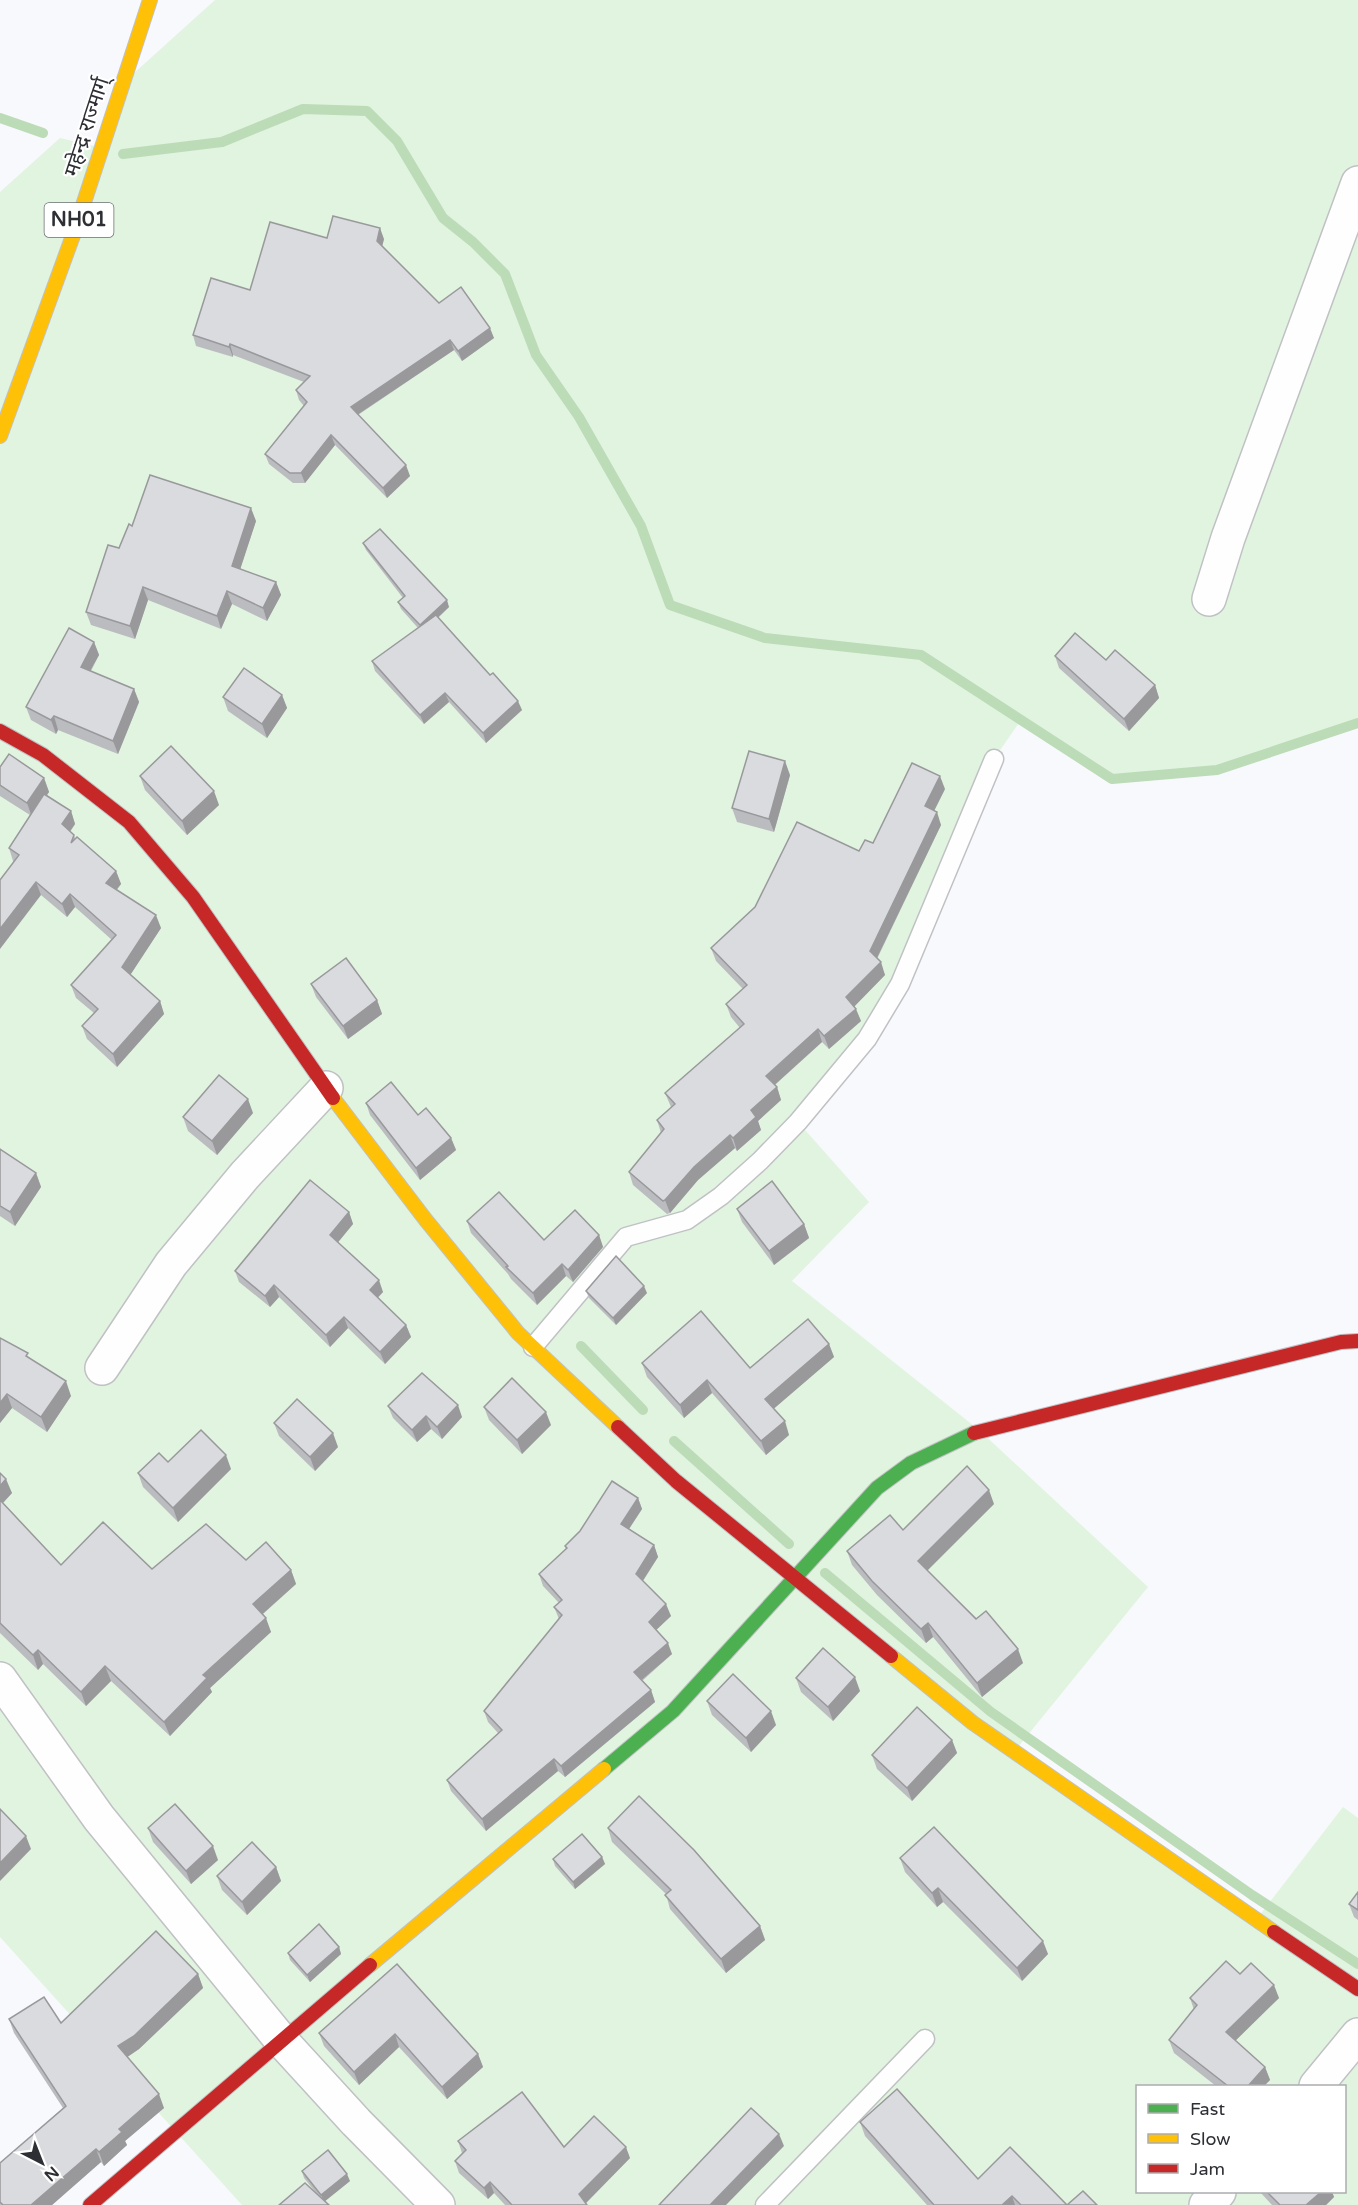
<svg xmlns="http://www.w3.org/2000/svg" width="1358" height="2205" viewBox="0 0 1358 2205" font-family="'Varela Round','Noto Sans Devanagari',sans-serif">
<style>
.green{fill:#e0f4df;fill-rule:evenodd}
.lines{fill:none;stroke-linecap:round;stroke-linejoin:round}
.stream{stroke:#bcdbb7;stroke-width:10}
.lane-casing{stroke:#c0c1c4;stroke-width:21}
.street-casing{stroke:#c0c1c4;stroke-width:36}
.fast-casing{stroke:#c0c1c4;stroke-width:16}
.slow-casing{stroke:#c0c1c4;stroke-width:16}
.jam-casing{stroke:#c0c1c4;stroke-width:16}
.lane{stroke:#fefeff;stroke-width:18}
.street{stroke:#fefeff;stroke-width:33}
.fast{stroke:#4caf50;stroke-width:14}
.slow{stroke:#ffc107;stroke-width:14}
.jam{stroke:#c62828;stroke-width:14}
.wall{fill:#bbbcc0}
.shaded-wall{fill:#99999c}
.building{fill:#dadbdf;stroke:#99999c;stroke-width:1.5}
.labels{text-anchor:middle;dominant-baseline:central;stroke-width:4.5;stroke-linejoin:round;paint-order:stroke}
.shield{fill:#fff;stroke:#6c6d71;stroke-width:1.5}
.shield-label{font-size:20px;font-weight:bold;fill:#2d2f34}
.street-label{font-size:21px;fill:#2d2f34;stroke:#fff}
</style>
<rect width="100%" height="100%" fill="#f8f9fc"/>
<path class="green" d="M215 0H1358V723L1217 770 1112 779 1021 720 994 759 900 984 798 1122 869 1202 792 1281 979 1430 1148 1587 1014 1752 1256 1920 1343 1807 1358 1818V2205H242L0 1937V192L60 138 102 148 123 83ZM1138 2086H1344V2192H1138Z"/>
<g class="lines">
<g class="stream">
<path d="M0 118 43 133"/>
<path d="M123 154 222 142 303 109 367 111 397 141 443 218 473 242 505 274 536 355 579 417 641 526 670 605 765 638 921 655 1112 779 1217 770 1358 723"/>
<path d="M581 1346 643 1410"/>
<path d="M674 1441 789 1544"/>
<path d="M825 1573 991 1712 1252 1895 1358 1964"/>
</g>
<g class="lane-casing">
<g id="lane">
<path d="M533 1347 626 1237 687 1220 721 1196 760 1161 798 1122 867 1039 900 984 994 759"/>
<path d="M765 2205 925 2039"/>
</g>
</g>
<g class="street-casing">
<g id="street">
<path d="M1209 599 1228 538 1358 183"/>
<path d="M102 1368 171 1264 245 1175 326 1088"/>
<path d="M0 1679 99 1818 281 2040 356 2122 438 2205"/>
<path d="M1316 2086 1358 2035"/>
<path d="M1206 2205 1219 2192"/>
</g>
</g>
<g class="fast-casing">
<path id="fast" d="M604 1769 673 1711 877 1488 911 1463 974 1433"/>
</g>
<g class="slow-casing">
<g id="slow">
<path d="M0 436 75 230 150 0"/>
<path d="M333 1098 425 1219 518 1333 618 1427"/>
<path d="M891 1656 973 1723 1274 1932"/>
<path d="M370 1965 604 1769"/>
</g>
</g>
<g class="jam-casing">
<g id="jam">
<path d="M0 731 43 755 129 822 193 897 333 1098"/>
<path d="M618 1427 676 1481 891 1656"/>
<path d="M974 1433 1341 1342 1358 1341"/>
<path d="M1274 1932 1358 1989"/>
<path d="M90 2205 370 1965"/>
</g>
</g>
<use href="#lane" class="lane"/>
<use href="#street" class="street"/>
<use href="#fast" class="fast"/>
<use href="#slow" class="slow"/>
<use href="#jam" class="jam"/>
</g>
<g class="wall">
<path d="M327 238 384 239 382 246 439 303 494 338 462 361 454 350 358 415 410 476 387 498 335 445 305 483H293L269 464 265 454 304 406 299 400 296 390 304 382 233 355V357L196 346 193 335 250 290Z"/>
<path d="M256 521 240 569 276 582 281 595 267 621 232 604 221 629 148 600 135 639 91 625 86 612 119 548 132 526Z"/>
<path d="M363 543 449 607 438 618 522 710 486 743 449 702 424 724 375 671 372 661 418 628 401 609 398 602 403 598 366 550Z"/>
<path d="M94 642 99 655 91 671 134 689 139 702 118 754 58 730 56 734 31 720 26 707Z"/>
<path d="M1055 656 1106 660 1155 685 1159 698 1129 731 1059 668Z"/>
<path d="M282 695 287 708 267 738 228 711 223 697Z"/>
<path d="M0 767 44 778 49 792 47 795 71 811 75 824 70 832 74 835 75 838 116 871 121 884 117 890 161 928 130 975 160 1001 164 1014 117 1067 87 1039 82 1026 94 1013 76 998 71 985 112 940 75 907 67 917 41 895 13 861 9 848 30 815 0 796Z"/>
<path d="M790 775 774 832 737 822 732 808Z"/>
<path d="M140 776 219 805 187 835 145 790Z"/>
<path d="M945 789 934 811 941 825 877 959 885 975 854 1006 861 1021 829 1049 822 1042 775 1085 777 1087 781 1100 758 1121 761 1130 737 1151 735 1148 698 1180 670 1213 667 1214 633 1185 629 1172 661 1133 657 1120 671 1107 665 1093 740 1028 731 1017 726 1004 743 989 716 961 711 948 859 851 873 843Z"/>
<path d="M311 984 377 1000 382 1014 348 1039 316 997Z"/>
<path d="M366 1103 418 1115 451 1138 456 1150 420 1180 370 1115Z"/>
<path d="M253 1113 217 1155 188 1131 183 1117Z"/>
<path d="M0 1149 36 1173 41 1187 15 1226 0 1216Z"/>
<path d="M737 1209 804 1224 809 1238 774 1265 742 1222Z"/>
<path d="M349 1212 353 1224 338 1242 383 1292 378 1298 406 1325 411 1337 385 1364 348 1328 330 1347 279 1297 270 1307 239 1282 235 1271Z"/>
<path d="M467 1221 544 1240 599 1235 603 1247 573 1282 566 1276 537 1305 511 1279 508 1274 471 1233Z"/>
<path d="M586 1291 647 1293 616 1325 589 1298Z"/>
<path d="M0 1338 30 1358 71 1396 47 1432 12 1408 0 1423Z"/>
<path d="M829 1344 834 1357 773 1409 789 1435 766 1455 712 1393 684 1418 647 1377 642 1363 750 1368Z"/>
<path d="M388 1406 462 1417 442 1439 431 1429 417 1442 393 1418Z"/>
<path d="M484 1407 551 1425 522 1454 489 1420Z"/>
<path d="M274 1423 338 1447 315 1471 279 1436Z"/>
<path d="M168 1462 231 1469 178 1522 143 1487 138 1473Z"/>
<path d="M0 1473 12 1493 3 1503 61 1565 152 1569 246 1560 291 1570 296 1584 263 1614 271 1632 210 1688 212 1692 170 1736 111 1681 86 1706 43 1664 38 1670 0 1633Z"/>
<path d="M638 1498 642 1509 629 1529 654 1545 658 1557 643 1581 671 1616 656 1630 672 1654 642 1681 651 1690 655 1702 565 1777 558 1771 486 1831 451 1791 447 1780 498 1733 488 1722 484 1711 559 1619 554 1607 559 1603 543 1586 539 1574 566 1549 565 1546Z"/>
<path d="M994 1504 927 1570 1023 1663 982 1697 933 1637 926 1643 877 1595 852 1565 847 1551 903 1530Z"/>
<path d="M796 1678 860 1691 833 1721 801 1692Z"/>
<path d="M707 1701 776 1725 751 1752 712 1715Z"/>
<path d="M952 1740 957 1753 912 1801 877 1769 872 1755Z"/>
<path d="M148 1828 218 1860 191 1884 153 1842Z"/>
<path d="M608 1828 760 1926 765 1940 726 1973 670 1909 666 1894 612 1842Z"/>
<path d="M602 1857 605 1864 575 1889 555 1866 553 1859Z"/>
<path d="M900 1858 1048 1954 1022 1981 943 1902 937 1907 905 1872Z"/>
<path d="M276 1867 281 1881 247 1915 222 1890 217 1876Z"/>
<path d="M1358 1892V1920L1354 1917 1349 1904Z"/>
<path d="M339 1947 341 1954 310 1982 290 1960 288 1953Z"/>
<path d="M397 1964 478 2054 483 2067 447 2099 399 2047 359 2085 324 2046 319 2033Z"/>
<path d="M198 1974 203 1988 139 2049 127 2057 164 2108 125 2141 127 2145 104 2166 101 2162 52 2205H0V2163L63 2108 14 2033 9 2019 61 2023Z"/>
<path d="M1240 1974 1279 1998 1235 2041 1265 2067 1270 2080 1264 2086H1216L1174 2053 1169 2040 1194 2010 1190 1998Z"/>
<path d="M860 2122 978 2179 1067 2205H927L865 2136Z"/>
<path d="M458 2141 564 2147 630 2158 586 2203 587 2205H505L494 2193 488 2199 459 2173 455 2161 462 2153Z"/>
<path d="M302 2171 350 2181 325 2201 316 2193 304 2178Z"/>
<path d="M1260 2192H1332L1334 2197 1326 2205H1272Z"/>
</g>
<g class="shaded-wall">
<path d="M380 228 384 239 381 251 377 241Z"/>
<path d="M490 328 494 338 462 361 458 351Z"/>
<path d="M450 340 454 350 354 417 351 407Z"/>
<path d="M230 344 233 355V357L229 347Z"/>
<path d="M331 435 335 445 305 483 301 473Z"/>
<path d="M406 465 410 476 387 498 383 488Z"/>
<path d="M251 508 256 521 237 579 232 566Z"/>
<path d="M276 582 281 595 267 621 263 608Z"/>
<path d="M143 587 148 600 135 639 130 626Z"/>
<path d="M227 591 232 604 221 629 217 616Z"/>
<path d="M447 600 449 607 422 632 420 625Z"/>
<path d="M94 642 99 655 85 680 81 667Z"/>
<path d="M1155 685 1159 698 1129 731 1124 719Z"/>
<path d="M134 689 139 702 118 754 113 741Z"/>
<path d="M445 693 449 702 424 724 420 715Z"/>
<path d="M282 695 287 708 267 738 262 724Z"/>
<path d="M518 701 522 710 486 743 483 733Z"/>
<path d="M54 716 58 730 56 734 51 720Z"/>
<path d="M785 761 790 775 774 832 769 819Z"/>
<path d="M940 776 945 789 930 819 925 806Z"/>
<path d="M44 778 49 792 32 817 27 803Z"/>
<path d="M214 791 219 805 187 835 182 821Z"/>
<path d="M71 811 75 824 66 837 62 824Z"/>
<path d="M937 812 941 825 874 964 870 951Z"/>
<path d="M116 871 121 884 111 896 106 883Z"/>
<path d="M36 882 41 895 0 949V929Z"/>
<path d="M70 894 75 907 67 917 62 904Z"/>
<path d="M156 915 161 928 127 980 122 967Z"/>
<path d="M881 962 885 975 851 1010 846 997Z"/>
<path d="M377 1000 382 1014 348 1039 343 1026Z"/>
<path d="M160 1001 164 1014 117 1067 113 1054Z"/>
<path d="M856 1009 861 1021 829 1049 824 1036Z"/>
<path d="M818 1029 822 1042 771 1088 766 1076Z"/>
<path d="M777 1087 781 1100 758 1121 761 1130 737 1151 733 1138 751 1110Z"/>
<path d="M248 1099 253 1113 217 1155 212 1141Z"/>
<path d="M730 1135 735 1148 698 1180 670 1213 665 1200 694 1167Z"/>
<path d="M451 1138 456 1150 420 1180 416 1168Z"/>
<path d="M36 1173 41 1187 15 1226 10 1212Z"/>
<path d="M349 1212 353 1224 335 1246 330 1235Z"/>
<path d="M804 1224 809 1238 774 1265 769 1251Z"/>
<path d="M599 1235 603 1247 573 1282 568 1270Z"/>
<path d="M562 1264 566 1276 537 1305 533 1293Z"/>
<path d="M379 1280 383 1292 374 1301 370 1290Z"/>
<path d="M274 1285 279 1297 270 1307 265 1296Z"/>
<path d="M644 1286 647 1293 616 1325 613 1318Z"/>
<path d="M344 1317 348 1328 330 1347 326 1335Z"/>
<path d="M406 1325 411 1337 385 1364 380 1352Z"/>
<path d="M829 1344 834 1357 770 1412 765 1399Z"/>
<path d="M707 1380 712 1393 684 1418 680 1405Z"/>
<path d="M66 1381 71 1396 47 1432 41 1417Z"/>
<path d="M7 1394 12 1408 0 1423V1403Z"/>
<path d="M458 1405 462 1417 442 1439 437 1427Z"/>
<path d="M546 1412 551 1425 522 1454 517 1440Z"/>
<path d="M426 1416 431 1429 417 1442 412 1430Z"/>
<path d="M785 1421 789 1435 766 1455 761 1441Z"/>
<path d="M333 1433 338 1447 315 1471 310 1457Z"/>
<path d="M226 1455 231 1469 178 1522 173 1508Z"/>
<path d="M6 1479 12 1493 0 1506V1486Z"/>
<path d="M989 1490 994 1504 923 1575 918 1561Z"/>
<path d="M638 1498 642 1509 625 1535 621 1524Z"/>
<path d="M654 1545 658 1557 640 1585 636 1574Z"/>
<path d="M291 1570 296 1584 258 1618 253 1604Z"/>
<path d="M666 1604 671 1616 653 1633 649 1622Z"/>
<path d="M266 1618 271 1632 210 1688 212 1692 170 1736 164 1722 203 1675Z"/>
<path d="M928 1623 933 1637 926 1643 921 1629Z"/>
<path d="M668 1643 672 1654 638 1683 634 1672Z"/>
<path d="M1018 1649 1023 1663 982 1697 977 1683Z"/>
<path d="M38 1650 43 1664 38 1670 33 1655Z"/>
<path d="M105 1666 111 1681 86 1706 81 1692Z"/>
<path d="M855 1677 860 1691 833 1721 828 1707Z"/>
<path d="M651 1690 655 1702 565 1777 561 1766Z"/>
<path d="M771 1711 776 1725 751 1752 746 1738Z"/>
<path d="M952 1740 957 1753 912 1801 907 1788Z"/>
<path d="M554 1759 558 1771 486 1831 482 1819Z"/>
<path d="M26 1836 31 1849 0 1881V1863Z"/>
<path d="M213 1846 218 1860 191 1884 186 1871Z"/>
<path d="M602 1857 605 1864 575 1889 573 1882Z"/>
<path d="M276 1867 281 1881 247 1915 242 1902Z"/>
<path d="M938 1888 943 1902 937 1907 932 1893Z"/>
<path d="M760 1926 765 1940 726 1973 721 1959Z"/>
<path d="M1043 1941 1048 1954 1022 1981 1017 1968Z"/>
<path d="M339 1947 341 1954 310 1982 307 1975Z"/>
<path d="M198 1974 203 1988 139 2049 123 2060 118 2046Z"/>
<path d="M1274 1985 1279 1998 1231 2045 1226 2032Z"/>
<path d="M395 2034 399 2047 359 2085 354 2072Z"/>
<path d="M478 2054 483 2067 447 2099 442 2087Z"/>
<path d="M1265 2067 1270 2080 1264 2086H1248Z"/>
<path d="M159 2094 164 2108 125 2141 127 2145 104 2166 99 2152 119 2129Z"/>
<path d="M779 2134 784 2146 726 2205H710Z"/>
<path d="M626 2147 630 2158 584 2205 579 2194Z"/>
<path d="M96 2149 101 2162 52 2205H31Z"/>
<path d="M347 2174 350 2181 324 2202 321 2195Z"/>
<path d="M490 2182 494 2193 488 2199 484 2188Z"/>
<path d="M1321 2192H1332L1334 2197 1326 2205H1306Z"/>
<path d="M1012 2196 1015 2205H1002Z"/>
</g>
<g class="building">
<path d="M333 216 380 228 377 241 439 303 461 287 490 328 458 351 450 340 351 407 406 465 383 488 331 435 301 473H290L265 454 307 402 296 390 310 376 230 344 229 347 193 335 211 278 250 290 270 222 327 238Z"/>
<path d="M150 475 251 508 232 566 276 582 263 608 227 591 217 616 143 587 130 626 86 612 108 545 119 548 129 524 132 526Z"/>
<path d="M380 529 447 600 420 625 398 602 405 596 363 543Z"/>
<path d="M436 615 490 675 493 673 518 701 483 733 445 693 420 715 372 661Z"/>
<path d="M69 628 94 642 81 667 134 689 113 741 54 716 51 720 26 707Z"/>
<path d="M1075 633 1106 660 1115 650 1155 685 1124 719 1055 656Z"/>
<path d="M244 668 282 695 262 724 223 697Z"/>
<path d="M171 746 214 791 182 821 140 776Z"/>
<path d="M749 751 785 761 769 819 732 808Z"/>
<path d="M9 754 44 778 27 803 0 785V767Z"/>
<path d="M912 763 940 776 925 806 937 812 870 951 881 962 846 997 856 1009 824 1036 818 1029 766 1076 777 1087 751 1110 756 1117 733 1138 730 1135 694 1167 665 1200 663 1201 629 1172 664 1129 657 1120 675 1104 665 1093 744 1024 726 1004 747 985 711 948 755 907 797 822 859 851 865 840 873 843Z"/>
<path d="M44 794 71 811 62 824 74 835 71 843 77 837 116 871 106 883 156 915 122 967 160 1001 113 1054 82 1026 98 1009 71 985 116 935 70 894 62 904 36 882 0 929V880L19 855 9 848Z"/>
<path d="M346 958 377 1000 343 1026 311 984Z"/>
<path d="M219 1075 248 1099 212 1141 183 1117Z"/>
<path d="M391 1082 418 1115 426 1108 451 1138 416 1168 366 1103Z"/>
<path d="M0 1149 36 1173 10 1212 0 1206Z"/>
<path d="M310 1180 349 1212 330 1235 379 1280 370 1290 406 1325 380 1352 344 1317 326 1335 274 1285 265 1296 235 1271Z"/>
<path d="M772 1181 804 1224 769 1251 737 1209Z"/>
<path d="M499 1192 544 1240 575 1210 599 1235 568 1270 562 1264 533 1293 506 1267 508 1266 467 1221Z"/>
<path d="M616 1256 644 1286 613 1318 586 1291Z"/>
<path d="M701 1311 750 1368 808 1319 829 1344 765 1399 785 1421 761 1441 707 1380 680 1405 642 1363Z"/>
<path d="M0 1338 28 1353 26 1356 66 1381 41 1417 7 1394 0 1403Z"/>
<path d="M422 1373 458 1405 437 1427 426 1416 412 1430 388 1406Z"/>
<path d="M512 1378 546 1412 517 1440 484 1407Z"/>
<path d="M297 1399 333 1433 310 1457 274 1423Z"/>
<path d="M201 1430 226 1455 173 1508 138 1473 159 1453 168 1462Z"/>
<path d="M967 1466 989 1490 918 1561 976 1619 986 1611 1018 1649 977 1683 928 1623 921 1629 872 1581 847 1551 890 1515 903 1530Z"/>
<path d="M0 1473 6 1479 0 1486Z"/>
<path d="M612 1481 638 1498 621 1524 654 1545 636 1574 666 1604 649 1622 668 1643 634 1672 651 1690 561 1766 554 1759 482 1819 447 1780 502 1730 484 1711 562 1615 554 1607 562 1600 539 1574 567 1548 565 1546 580 1531Z"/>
<path d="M0 1500 61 1565 103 1522 152 1569 206 1524 246 1560 266 1542 291 1570 253 1604 266 1618 203 1675 207 1678 164 1722 105 1666 81 1692 38 1650 33 1655 0 1623Z"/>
<path d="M823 1648 855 1677 828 1707 796 1678Z"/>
<path d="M733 1674 771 1711 746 1738 707 1701Z"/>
<path d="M917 1707 952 1740 907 1788 872 1755Z"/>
<path d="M639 1796 694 1850 760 1926 721 1959 665 1895 671 1890 608 1828Z"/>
<path d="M175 1804 213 1846 186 1871 148 1828Z"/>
<path d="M0 1809 26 1836 0 1863Z"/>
<path d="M934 1827 1043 1941 1017 1968 938 1888 932 1893 900 1858Z"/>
<path d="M582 1834 602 1857 573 1882 553 1859Z"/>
<path d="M252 1842 276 1867 242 1902 217 1876Z"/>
<path d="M1358 1892V1910L1349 1904Z"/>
<path d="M319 1924 339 1947 307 1975 288 1953Z"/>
<path d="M156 1931 198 1974 134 2036 118 2046 159 2094 119 2129 122 2132 99 2152 96 2149 31 2205H3L0 2202V2163L66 2106 9 2019 44 1997 61 2023Z"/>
<path d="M1226 1961 1240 1974 1251 1963 1274 1985 1226 2032 1265 2067 1248 2086H1228L1169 2040 1197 2005 1190 1998Z"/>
<path d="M397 1964 478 2054 442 2087 395 2034 354 2072 319 2033Z"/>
<path d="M897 2089 978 2179 1010 2147 1067 2205H1021L1012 2196 1002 2205H934L860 2122Z"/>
<path d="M522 2092 564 2147 594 2116 626 2147 579 2194 587 2205H512L490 2182 484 2188 455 2161 466 2150 458 2141Z"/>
<path d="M751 2108 779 2134 710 2205H659Z"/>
<path d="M328 2150 347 2174 321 2195 302 2171Z"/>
<path d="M305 2183 329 2205H279Z"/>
<path d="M1083 2191 1097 2205H1067Z"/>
<path d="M1267 2192H1321L1306 2205H1280Z"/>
</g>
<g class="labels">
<rect class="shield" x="44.5" y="203" width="69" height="34" rx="4.5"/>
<g class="shield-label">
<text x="79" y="220">NH01</text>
</g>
<g class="street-label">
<text transform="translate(87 127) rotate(-72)">महेन्द्र राज्मार्ग्</text>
</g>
</g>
<rect x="1136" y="2085" width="210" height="108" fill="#ffffff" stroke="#abacae" stroke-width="1.5"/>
<rect x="1148" y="2104" width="30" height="9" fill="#4caf50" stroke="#abacae" stroke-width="1.5"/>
<text x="1190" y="2115" font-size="18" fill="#2d2f34">Fast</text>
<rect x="1148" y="2134" width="30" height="9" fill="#ffc107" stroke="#abacae" stroke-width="1.5"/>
<text x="1190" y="2145" font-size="18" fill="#2d2f34">Slow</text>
<rect x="1148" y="2164" width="30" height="9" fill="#c62828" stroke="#abacae" stroke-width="1.5"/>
<text x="1190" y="2175" font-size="18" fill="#2d2f34">Jam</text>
<g transform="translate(42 2163) rotate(138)" stroke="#ffffff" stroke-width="4.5" paint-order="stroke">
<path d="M0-4.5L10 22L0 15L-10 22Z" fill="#2d2f34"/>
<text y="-9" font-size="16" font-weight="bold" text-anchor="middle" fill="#2d2f34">N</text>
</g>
</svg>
